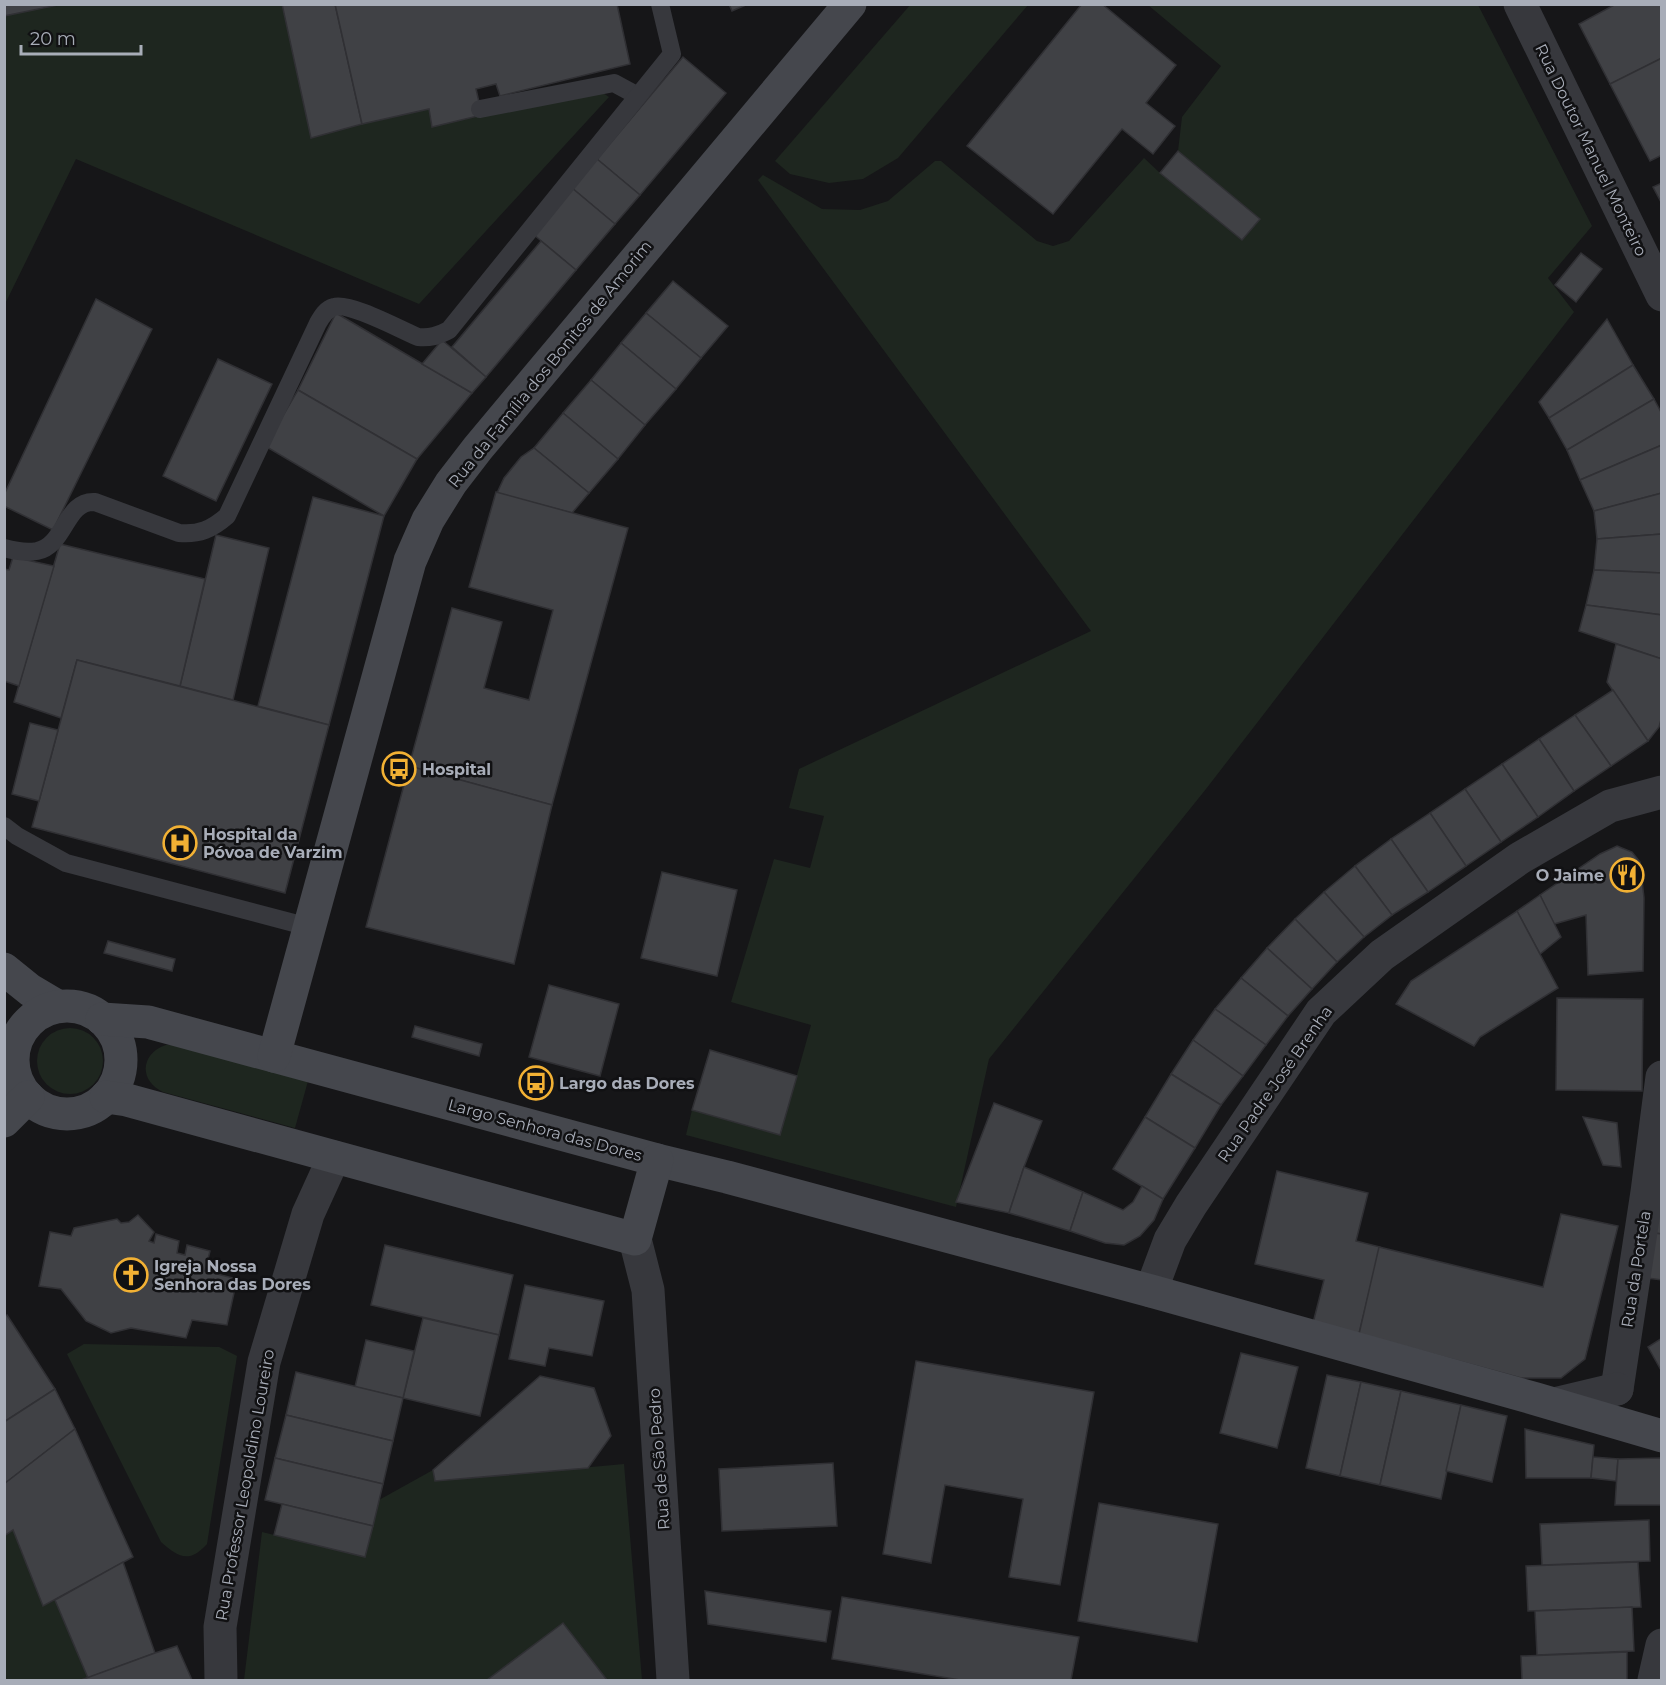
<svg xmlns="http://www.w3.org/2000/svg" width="1666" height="1685" viewBox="0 0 1666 1685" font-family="Montserrat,sans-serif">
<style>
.green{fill:#1e261f}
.building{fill:#404145;stroke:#303034;stroke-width:1.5}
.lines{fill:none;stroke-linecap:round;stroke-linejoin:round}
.lane{stroke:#37383d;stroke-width:18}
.street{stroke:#37383d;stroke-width:33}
.secondary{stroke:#45474d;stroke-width:33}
.labels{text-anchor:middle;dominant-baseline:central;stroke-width:5;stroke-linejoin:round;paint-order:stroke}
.street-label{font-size:16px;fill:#a8adb8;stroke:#111113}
.poi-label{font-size:16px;font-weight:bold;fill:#a8adb8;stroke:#111113;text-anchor:start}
</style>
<rect width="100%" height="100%" fill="#161618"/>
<g class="green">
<path d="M58 4 282 5 311 138 362 124 429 109 432 126 600 91 609 97 419 304 76 159 5 304 4 16Z"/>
<path d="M911 4 1028 5 898 158 863 179 829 183 790 174 775 161Z"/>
<path d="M1148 5H1478L1592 226 1548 278 1574 312 1206 789 989 1059 956 1207 686 1135 692 1110 780 1135 811 1025 731 1002 774 859 810 868 824 816 789 808 799 769 1091 631 758 180 763 175 822 209 860 210 888 201 935 161H941L1037 241 1053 246 1069 241 1144 158 1160 173 1242 240 1260 219 1178 151 1182 117 1221 66Z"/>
<circle cx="70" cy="1061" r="33"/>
<path d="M166 1045H176L308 1081 295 1128 163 1092C138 1080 141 1053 166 1045Z"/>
<path d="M84 1344 219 1347 237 1356 207 1544C189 1564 178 1557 161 1542L67 1354Z"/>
<path d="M624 1464 642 1680H244L262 1532 365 1557 379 1500 433 1470 436 1481Z"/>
<path d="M13 1530 43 1606 55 1600 88 1678 81 1680H5L4 1536Z"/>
</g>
<g class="building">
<path d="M4 4H58V5L4 16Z"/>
<path d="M282 4H335L362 124 311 138Z"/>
<path d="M335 4H617L630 64 500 96 496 84 476 89 482 115 432 127 429 109 362 124Z"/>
<path d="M729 4H748L732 11Z"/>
<path d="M1082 4H1102L1176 65 1146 103 1175 126 1153 154 1122 129 1053 214 967 146Z"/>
<path d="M1616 4H1662V58L1610 84 1579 24Z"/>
<path d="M683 57 726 93 640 195 597 159Z"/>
<path d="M1662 58V155L1650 161 1610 84Z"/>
<path d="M1178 151 1260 219 1242 240 1160 173Z"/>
<path d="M597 159 640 195 615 224 572 188Z"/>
<path d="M1662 183V204L1653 187Z"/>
<path d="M572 188 615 224 576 270 533 234Z"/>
<path d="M541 241 576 270 486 377 452 347Z"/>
<path d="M1581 253 1602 269 1576 302 1555 285Z"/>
<path d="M673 281 728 326 701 358 646 313Z"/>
<path d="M96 299 152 329 53 530 4 506V495Z"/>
<path d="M336 313 472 393 417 459 298 390Z"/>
<path d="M646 313 701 358 676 389 621 343Z"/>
<path d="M1607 319 1633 365 1549 418 1539 402Z"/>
<path d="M442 340 486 377 472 393 422 364Z"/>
<path d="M621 343 676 389 645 425 591 380Z"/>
<path d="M218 359 272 384 216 501 163 476Z"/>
<path d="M1633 365 1654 399 1567 450 1549 418Z"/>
<path d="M591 380 645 425 618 459 563 413Z"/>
<path d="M298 390 417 459 384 516 265 446Z"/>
<path d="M1654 399 1662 414V445L1580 480 1567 450Z"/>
<path d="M563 413 618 459 589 493 534 448Z"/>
<path d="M1662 445V493L1594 511 1580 480Z"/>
<path d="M534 448 589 493 572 513 497 493 504 478 521 457Z"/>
<path d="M496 492 628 528 552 805 409 766 452 608 502 622 484 688 529 700 553 610 469 587Z"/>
<path d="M1662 493V534L1597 539 1594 511Z"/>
<path d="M313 497 384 516 329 725 258 706Z"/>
<path d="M1662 534V573L1594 570 1597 539Z"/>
<path d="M216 535 269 548 233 700 180 686Z"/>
<path d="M60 544 205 579 180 686 77 660 61 718 14 702Z"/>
<path d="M13 557 54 566 19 686 4 681V569L9 570Z"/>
<path d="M1594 570 1662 573V615L1586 605Z"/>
<path d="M1586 605 1662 615V659L1579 631Z"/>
<path d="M1616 644 1662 659V716L1659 727 1648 741 1607 682Z"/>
<path d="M77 660 329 725 285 893 32 827Z"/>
<path d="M1613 690 1648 741 1611 766 1575 715Z"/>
<path d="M1575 715 1611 766 1574 791 1539 739Z"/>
<path d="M30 723 58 730 39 801 12 794Z"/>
<path d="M1539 739 1574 791 1538 817 1502 764Z"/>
<path d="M1502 764 1538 817 1501 842 1465 789Z"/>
<path d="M409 766 552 805 514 964 366 927Z"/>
<path d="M1465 789 1501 842 1466 866 1430 813Z"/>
<path d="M1430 813 1466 866 1428 892 1391 839Z"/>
<path d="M1391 839 1428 892 1392 915 1355 866Z"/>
<path d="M1617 846 1632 852 1640 862 1644 898 1643 971 1588 975 1586 915 1554 924 1540 895 1600 854Z"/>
<path d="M1355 866 1392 915 1364 937 1324 892Z"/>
<path d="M662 872 737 890 717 976 641 958Z"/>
<path d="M1324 892 1364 937 1337 962 1295 919Z"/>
<path d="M1540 895 1561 937 1540 954 1517 911Z"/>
<path d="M1517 911 1558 988 1480 1037 1474 1046 1396 1004 1411 981Z"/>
<path d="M1295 919 1337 962 1312 989 1267 948Z"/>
<path d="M108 941 175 959 172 971 104 953Z"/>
<path d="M1267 948 1312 989 1288 1016 1241 978Z"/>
<path d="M1241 978 1288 1016 1266 1045 1215 1009Z"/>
<path d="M549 985 619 1004 600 1076 529 1057Z"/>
<path d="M1557 998 1643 999 1642 1091 1556 1090Z"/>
<path d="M1215 1009 1266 1045 1243 1076 1193 1040Z"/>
<path d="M415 1026 482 1044 479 1056 412 1037Z"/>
<path d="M1193 1040 1243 1076 1221 1105 1171 1074Z"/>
<path d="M710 1050 797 1076 780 1135 692 1110Z"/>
<path d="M1171 1074 1221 1105 1195 1148 1145 1117Z"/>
<path d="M994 1103 1042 1121 1024 1167 1009 1213 956 1202Z"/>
<path d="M1145 1117 1195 1148 1163 1199 1113 1169Z"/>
<path d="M1583 1117 1617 1123 1621 1167 1603 1165Z"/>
<path d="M1024 1167 1083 1192 1070 1231 1009 1213Z"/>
<path d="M1277 1171 1368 1193 1356 1241 1380 1247 1359 1334 1313 1323 1324 1280 1255 1264Z"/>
<path d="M1142 1186 1163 1199 1154 1220 1140 1236 1124 1245 1105 1243 1070 1231 1083 1192 1123 1210 1133 1202Z"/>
<path d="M1662 1193V1234L1654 1233Z"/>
<path d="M1561 1214 1618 1226 1585 1359 1561 1378H1521L1359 1334 1379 1247 1543 1287Z"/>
<path d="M138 1215 154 1232 149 1241 154 1243 156 1234 179 1241 177 1253 185 1255 187 1245 210 1251 205 1271 237 1279 227 1325 192 1320 186 1338 131 1328 111 1333 86 1321 61 1289 39 1286 50 1232 71 1236 74 1228 117 1219 121 1223 129 1222Z"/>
<path d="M1654 1233 1662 1234V1280L1647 1278Z"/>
<path d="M385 1245 513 1275 499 1335 371 1305Z"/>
<path d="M525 1285 604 1301 592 1356 549 1348 545 1366 509 1359Z"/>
<path d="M7 1315 55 1389 4 1422V1317Z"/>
<path d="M423 1318 499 1335 480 1416 403 1398Z"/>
<path d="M1662 1338V1372L1648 1347Z"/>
<path d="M366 1340 414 1351 403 1398 355 1387Z"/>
<path d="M1241 1353 1298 1367 1277 1448 1220 1433Z"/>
<path d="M916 1361 1094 1392 1060 1585 1009 1577 1023 1499 945 1485 931 1563 883 1554Z"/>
<path d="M296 1372 403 1398 393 1441 286 1415Z"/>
<path d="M1327 1375 1361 1382 1340 1476 1306 1468Z"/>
<path d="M540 1376 594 1388 611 1436 588 1468 435 1481 433 1470Z"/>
<path d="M1361 1382 1401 1391 1380 1485 1340 1476Z"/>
<path d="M55 1389 75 1429 4 1484V1422Z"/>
<path d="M1401 1391 1461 1405 1441 1499 1380 1485Z"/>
<path d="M1461 1405 1507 1416 1492 1482 1446 1471Z"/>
<path d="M286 1415 393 1441 383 1484 275 1458Z"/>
<path d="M75 1429 133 1557 43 1606 13 1530 4 1536V1484Z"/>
<path d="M1525 1429 1594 1445 1591 1478H1526Z"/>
<path d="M1593 1457 1618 1459 1616 1481 1591 1478Z"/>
<path d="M275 1458 383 1484 373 1526 265 1500Z"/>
<path d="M1662 1458V1505H1615L1618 1459Z"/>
<path d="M833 1463 837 1526 722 1531 719 1469Z"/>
<path d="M1099 1503 1218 1524 1197 1642 1078 1621Z"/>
<path d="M282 1504 373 1526 365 1557 274 1535Z"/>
<path d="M1649 1520 1650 1561 1542 1565 1540 1524Z"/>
<path d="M123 1562 155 1653 88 1678 55 1600Z"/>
<path d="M1638 1562 1641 1607 1528 1611 1526 1566Z"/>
<path d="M705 1591 831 1611 826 1642 708 1624Z"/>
<path d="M842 1597 1079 1637 1071 1680H960L832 1659Z"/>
<path d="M1632 1607 1634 1651 1537 1655 1535 1611Z"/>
<path d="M563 1623 607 1680H487Z"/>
<path d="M177 1646 192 1680H81L155 1653Z"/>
<path d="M1627 1652V1680H1522L1521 1656Z"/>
</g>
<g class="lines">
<g class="lane">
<path d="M480 109 614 83 638 96"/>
<path d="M4 548C15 551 26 553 37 551 66 545 65 500 95 502L179 533C199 535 212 529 227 516L318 323C322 316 326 309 334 307 350 302 401 330 418 337 430 338 438 336 449 330L672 54 660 4"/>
<path d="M4 826 17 836 66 863 309 927"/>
</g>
<g class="street">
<path d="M1520 4 1662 295"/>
<path d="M635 1239 648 1290 673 1680"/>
<path d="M1151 1291 1170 1240 1191 1205 1321 1012 1382 955 1520 858 1610 806 1662 792"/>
<path d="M1617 1389 1647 1192 1662 1077"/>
<path d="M1554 1404 1617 1389"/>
<path d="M221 1680 220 1627 264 1362 308 1214 334 1157"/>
<path d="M1654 1680 1662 1645"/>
</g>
<g class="secondary">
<path d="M4 969 30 990 57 1006"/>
<circle cx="67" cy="1060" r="54"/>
<path d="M102 1019 148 1022 657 1160 727 1177 1151 1291 1536 1399 1662 1436"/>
<path d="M274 1056 410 561 428 520 451 483 478 448 850 4"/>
<path d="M106 1097 127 1100 635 1239 657 1160"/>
<path d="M4 1121 28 1097"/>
</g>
</g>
<defs>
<g id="bus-ring" transform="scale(1.725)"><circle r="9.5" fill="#111113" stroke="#f2b134" stroke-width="1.5"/><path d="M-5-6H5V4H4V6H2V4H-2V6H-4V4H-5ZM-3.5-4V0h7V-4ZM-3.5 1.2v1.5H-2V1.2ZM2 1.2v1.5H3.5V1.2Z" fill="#f2b134"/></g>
<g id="hospital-ring" transform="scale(1.725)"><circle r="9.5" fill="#111113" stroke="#f2b134" stroke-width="1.5"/><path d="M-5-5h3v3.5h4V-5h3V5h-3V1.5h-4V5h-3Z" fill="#f2b134"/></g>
<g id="restaurant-ring" transform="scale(1.725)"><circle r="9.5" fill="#111113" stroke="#f2b134" stroke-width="1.5"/><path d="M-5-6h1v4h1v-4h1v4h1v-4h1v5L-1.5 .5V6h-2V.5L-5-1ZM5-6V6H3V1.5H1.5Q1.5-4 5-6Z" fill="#f2b134"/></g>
<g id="church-ring" transform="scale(1.725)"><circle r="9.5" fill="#111113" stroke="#f2b134" stroke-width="1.5"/><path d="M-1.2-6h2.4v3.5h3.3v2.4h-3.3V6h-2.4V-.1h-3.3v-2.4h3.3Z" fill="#f2b134"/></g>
</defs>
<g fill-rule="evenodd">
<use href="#bus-ring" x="399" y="769"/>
<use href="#hospital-ring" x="180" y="843"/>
<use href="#restaurant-ring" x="1627" y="875"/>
<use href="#bus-ring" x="536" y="1083"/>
<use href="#church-ring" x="131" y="1275"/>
</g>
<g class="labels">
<g class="street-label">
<text transform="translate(1591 150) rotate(64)">Rua Doutor Manuel Monteiro</text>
<text transform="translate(550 364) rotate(-51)">Rua da Família dos Bonitos de Amorim</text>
<text transform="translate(1275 1084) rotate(-55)">Rua Padre José Brenha</text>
<text transform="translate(545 1130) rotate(15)">Largo Senhora das Dores</text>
<text transform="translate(1636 1269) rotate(-81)">Rua da Portela</text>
<text transform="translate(659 1459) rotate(-94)">Rua de São Pedro</text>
<text transform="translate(245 1485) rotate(-80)">Rua Professor Leopoldino Loureiro</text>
</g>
<g class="poi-label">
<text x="422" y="769">Hospital</text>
<text x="203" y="834">Hospital da<tspan x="203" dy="18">Póvoa de Varzim</tspan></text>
<text x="1604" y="875" text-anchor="end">O Jaime</text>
<text x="559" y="1083">Largo das Dores</text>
<text x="154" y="1266">Igreja Nossa<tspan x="154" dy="18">Senhora das Dores</tspan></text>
</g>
</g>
<rect width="1666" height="1685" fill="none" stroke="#a8adb8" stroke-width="12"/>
<path d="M21 45v9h120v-9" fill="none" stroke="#a8adb8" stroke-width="3"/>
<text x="30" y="45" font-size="18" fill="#a8adb8" stroke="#111113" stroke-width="4.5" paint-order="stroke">20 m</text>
</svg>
